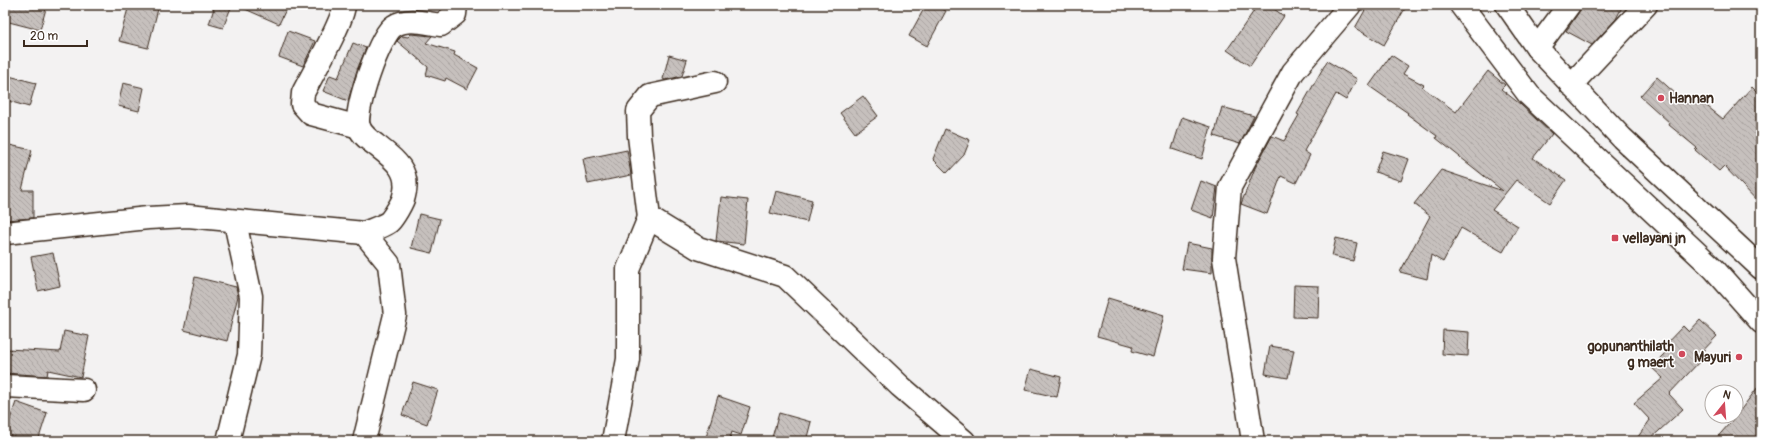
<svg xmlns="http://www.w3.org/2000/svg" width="1766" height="446" viewBox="0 0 1766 446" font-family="Pangolin,sans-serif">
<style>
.building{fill:url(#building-back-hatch);stroke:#3b2a1e}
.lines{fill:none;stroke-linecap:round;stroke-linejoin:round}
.street-casing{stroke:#3b2a1e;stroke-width:25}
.primary-casing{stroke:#3b2a1e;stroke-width:25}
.street{stroke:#fff;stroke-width:22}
.primary{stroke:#fff;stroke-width:22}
.poi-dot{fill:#d1495b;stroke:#fff;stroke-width:1.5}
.labels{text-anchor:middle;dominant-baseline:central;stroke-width:3;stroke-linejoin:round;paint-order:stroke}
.poi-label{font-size:14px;font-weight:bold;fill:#3b2a1e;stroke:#fff;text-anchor:start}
</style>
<defs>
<pattern id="building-back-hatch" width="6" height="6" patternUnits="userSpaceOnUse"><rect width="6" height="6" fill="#c6c0bd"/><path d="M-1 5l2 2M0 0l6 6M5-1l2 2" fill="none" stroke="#aba5a2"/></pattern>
</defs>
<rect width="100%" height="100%" fill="#f3f2f2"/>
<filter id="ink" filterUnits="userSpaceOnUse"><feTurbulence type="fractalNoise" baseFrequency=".025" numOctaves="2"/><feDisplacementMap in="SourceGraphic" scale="8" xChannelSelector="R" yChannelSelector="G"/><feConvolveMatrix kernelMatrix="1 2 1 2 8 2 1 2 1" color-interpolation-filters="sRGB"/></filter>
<g filter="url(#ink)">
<g class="building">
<path d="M5 5H47L40 30 5 21Z"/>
<path d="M129 5H159L148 48 119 41Z"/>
<path d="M215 5H232L223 28 209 24Z"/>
<path d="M236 5H288L279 24Z"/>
<path d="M926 5H934L946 11 927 46 909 36Z"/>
<path d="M1258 5H1268L1284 16 1250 66 1227 50Z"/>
<path d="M1368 5H1407L1384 45 1355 28Z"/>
<path d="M1581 5H1623L1616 19 1592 45 1566 31 1579 12Z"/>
<path d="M288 31 315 41 303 66 279 57Z"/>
<path d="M411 34 432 36 426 43 455 52 454 55 478 68 467 89 446 78 445 81 426 75 428 67 397 41 402 36 408 37Z"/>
<path d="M353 43 366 48 357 70 348 101 323 91 330 75 338 78Z"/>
<path d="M669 55 687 60 682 76 665 80 663 79Z"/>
<path d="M1391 55 1408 66 1403 74 1424 85 1422 87 1456 112 1488 71 1505 85 1501 89 1520 104 1552 134 1533 158 1566 180 1550 203 1516 180 1492 210 1518 226 1503 252 1461 228 1443 262 1431 255 1427 279 1400 272 1430 216 1414 204 1441 170 1503 191 1436 138 1437 136 1407 114 1408 113 1369 86Z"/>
<path d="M1327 61 1357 79 1346 100 1336 94 1304 151 1310 155 1296 183 1281 176 1267 214 1241 204 1255 168 1272 136 1284 141 1299 115 1297 114Z"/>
<path d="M5 75 36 83 29 107 5 100Z"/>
<path d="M1657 77 1687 104 1693 95 1723 119 1752 87 1761 96V205L1724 166 1719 171 1695 150 1697 148 1669 125 1670 123 1640 96Z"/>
<path d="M123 83 144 88 139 111 118 106Z"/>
<path d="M863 96 878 116 855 133 840 113Z"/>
<path d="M1222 107 1254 116 1240 144 1214 136Z"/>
<path d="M1182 117 1211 127 1202 159 1172 149Z"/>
<path d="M945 129 970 140 964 155 947 173 933 159Z"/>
<path d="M5 144 32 150 22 190H33V218L5 220Z"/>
<path d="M627 150 631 175 588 184 583 159Z"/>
<path d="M1383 151 1409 159 1401 181 1375 172Z"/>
<path d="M1201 181 1217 187 1213 218 1191 210Z"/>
<path d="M776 191 812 200 807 222 770 213Z"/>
<path d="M721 197 748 200 744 244 716 241Z"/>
<path d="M419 214 440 219 432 253 411 248Z"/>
<path d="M1336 238 1357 243 1353 261 1332 256Z"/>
<path d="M1187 243 1212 248V273L1182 269Z"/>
<path d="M53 253 60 286 38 291 31 257Z"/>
<path d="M195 277 236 287 238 296 227 341 184 330Z"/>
<path d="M1294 285 1319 286 1318 318 1293 317Z"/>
<path d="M1108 298 1164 315 1153 357 1132 351 1133 346 1097 336Z"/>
<path d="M1700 320 1717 336 1698 356 1701 360 1669 394 1683 409 1648 441H1635L1650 420 1634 403 1663 378 1651 367 1666 352 1662 348 1683 326 1689 332Z"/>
<path d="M1443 330 1469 332 1468 356 1442 354Z"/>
<path d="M64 331 89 336 81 377 48 370 47 376 5 373 7 349 60 352Z"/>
<path d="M1270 346 1294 350 1288 378 1265 374Z"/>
<path d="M1031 369 1061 377 1057 397 1025 390Z"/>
<path d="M413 382 438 390 427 424 402 415Z"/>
<path d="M1761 383V441H1714L1736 416Z"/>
<path d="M718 396 750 407 741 435 732 432 729 441H705Z"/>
<path d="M16 402 47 413 38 441H26L5 434Z"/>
<path d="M779 413 811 422 806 441H771Z"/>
</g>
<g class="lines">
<g class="street-casing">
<g id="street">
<path d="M344 5C344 20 311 77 303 93L302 104 311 114 359 127"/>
<path d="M1537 48 1569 5"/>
<path d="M1571 85 1646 5"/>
<path d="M649 218 639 136 638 111 650 96 715 82"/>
<path d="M5 233 148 218 188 216 364 233C371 230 382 227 389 222 393 218 403 202 404 196 411 171 394 159 376 145 369 140 362 135 359 127 353 112 380 34 394 26 407 17 426 23 441 25L455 14 456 5"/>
<path d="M5 386 84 390"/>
<path d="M228 441 249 355 251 296 235 222"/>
<path d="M364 441 395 315 389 264 364 233"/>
<path d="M613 441 628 359V269L649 218 698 248 785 276 900 386 964 441"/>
<path d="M1253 441 1224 258 1230 187 1293 72 1350 5"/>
</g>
</g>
<g class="primary-casing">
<g id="primary">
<path d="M1461 5 1529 95 1714 269 1761 322"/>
<path d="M1507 5 1537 48 1622 138 1761 268"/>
</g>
</g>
<use href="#street" class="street"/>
<use href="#primary" class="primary"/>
</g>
</g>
<g class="poi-dot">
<circle cx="1661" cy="98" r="4"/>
<rect x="1611" y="234" width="8" height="8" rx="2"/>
<circle cx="1682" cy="354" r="4"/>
<circle cx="1739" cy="357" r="4"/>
</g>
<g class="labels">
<g class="poi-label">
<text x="1669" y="98">Hannan</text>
<text x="1623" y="238">vellayani jn</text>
<text x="1674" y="346" text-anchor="end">gopunanthilath<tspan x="1674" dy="16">g maert</tspan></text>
<text x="1731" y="357" text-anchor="end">Mayuri</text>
</g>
</g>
<rect width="1766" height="446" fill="none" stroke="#fff" stroke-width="20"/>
<rect x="10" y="10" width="1746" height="426" fill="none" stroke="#3b2a1e" stroke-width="1.5" filter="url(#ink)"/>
<g transform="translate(1724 404) rotate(17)"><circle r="19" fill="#ffffff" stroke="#b1aaa5"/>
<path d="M0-3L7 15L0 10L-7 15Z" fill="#d1495b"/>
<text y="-6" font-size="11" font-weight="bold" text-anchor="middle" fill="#3b2a1e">N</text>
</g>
<path d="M24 40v6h63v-6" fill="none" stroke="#3b2a1e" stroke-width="2"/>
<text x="30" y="40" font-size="12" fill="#3b2a1e" stroke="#ffffff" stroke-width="3" paint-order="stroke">20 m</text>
</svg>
